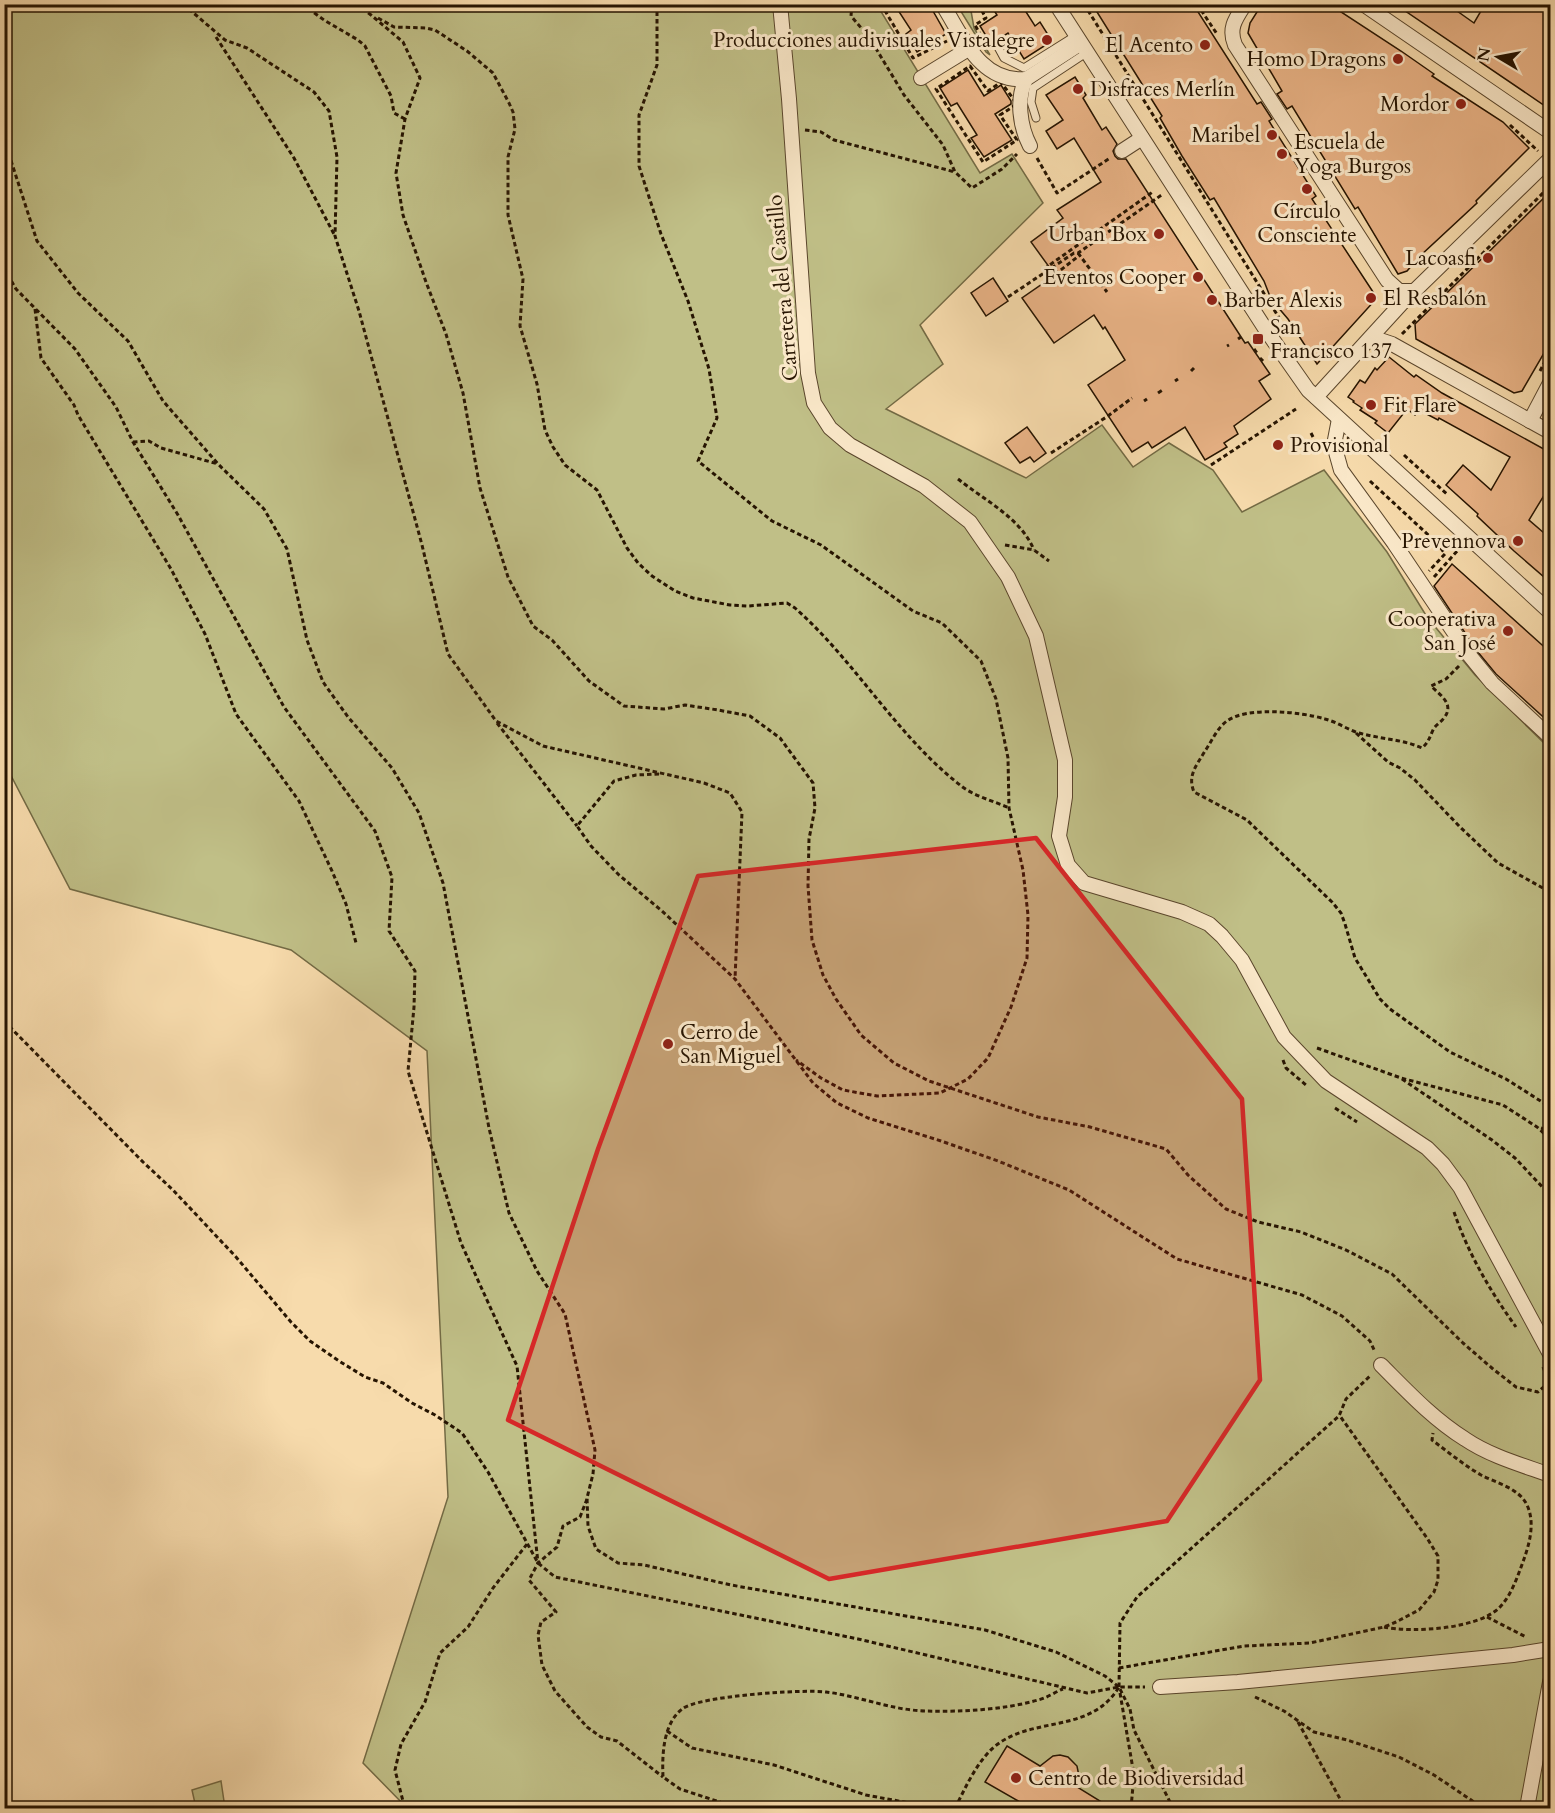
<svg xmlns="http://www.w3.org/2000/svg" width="1555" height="1813" viewBox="0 0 1555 1813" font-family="Cardo,serif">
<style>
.green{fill:#c0bf87;stroke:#736a44;stroke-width:1.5}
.building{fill:#e9b386;stroke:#261401;stroke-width:1.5}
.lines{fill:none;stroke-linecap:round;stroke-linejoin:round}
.lane-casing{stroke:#5a462c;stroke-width:9}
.street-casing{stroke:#5a462c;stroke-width:16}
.path{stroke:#261401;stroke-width:3;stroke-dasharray:4.5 3;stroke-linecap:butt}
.lane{stroke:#fae8c9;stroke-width:7}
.street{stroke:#fae8c9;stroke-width:14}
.marked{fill:#d62828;fill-opacity:0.2;stroke:#d62828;stroke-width:4.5;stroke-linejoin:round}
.poi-dot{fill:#8f2418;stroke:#fae8c9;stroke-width:2}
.labels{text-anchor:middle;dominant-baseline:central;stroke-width:6;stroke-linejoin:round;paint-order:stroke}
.poi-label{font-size:21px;fill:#261401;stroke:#fae8c9;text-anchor:end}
.street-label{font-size:21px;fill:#261401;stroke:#fae8c9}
</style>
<rect width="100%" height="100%" fill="#f7dbac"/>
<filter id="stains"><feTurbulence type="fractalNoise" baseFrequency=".00333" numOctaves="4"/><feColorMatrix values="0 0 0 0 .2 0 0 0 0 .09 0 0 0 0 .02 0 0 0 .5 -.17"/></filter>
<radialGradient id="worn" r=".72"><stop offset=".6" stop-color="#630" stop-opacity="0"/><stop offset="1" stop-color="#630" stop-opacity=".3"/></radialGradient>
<g class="green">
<path d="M5 5H877L980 173 1012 154 1043 203 920 325 943 364 886 409 1026 478 1102 425 1133 467 1169 443 1213 470 1242 512 1324 470 1387 552 1427 617 1475 675 1550 749V1808H407L363 1763 448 1497 427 1051 291 950 70 889 5 764Z"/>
<path d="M957 5H970L974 28 990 55 986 52Z"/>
<path d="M221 1781 225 1808H196L192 1790Z"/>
</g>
<g class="building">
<path d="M894 4H929L946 34 917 52 906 34 911 30Z"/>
<path d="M990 4H1021L1035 26 1040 22 1052 41 1024 59 1008 33 991 44 980 26 997 15Z"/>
<path d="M1092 4H1193L1257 104 1261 102 1272 119 1269 121 1316 196 1312 199 1377 298 1317 364 1288 319 1271 299 1264 281 1238 238 1214 198 1210 200 1182 156 1160 118 1162 116Z"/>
<path d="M1262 4H1329L1401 51 1434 74 1432 76 1503 122 1529 148 1476 201 1477 203 1420 256 1407 271 1398 274 1358 207 1355 209 1292 106 1287 109 1277 94 1282 91 1248 33 1250 23Z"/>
<path d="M1395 4H1447L1474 23 1485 4H1551V110Z"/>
<path d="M968 70 984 96 1001 85 1011 101V104L995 114 1012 140 984 157 971 138 977 135 957 103 951 106 940 88Z"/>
<path d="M1075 77 1086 95 1083 98 1102 130 1106 127 1117 144 1113 151 1115 156 1118 159H1126L1245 343 1248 342 1270 374 1259 381 1271 399 1234 426 1238 434 1224 443 1227 447 1205 460 1185 427 1152 448 1148 442 1132 452 1088 385 1125 360 1105 327 1103 329 1094 315 1054 343 1022 298 1055 275 1031 242 1063 218 1057 210 1101 182 1074 138 1057 149 1046 131 1063 120 1046 95Z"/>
<path d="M1551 191V341L1522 391 1514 393 1416 339 1415 324Z"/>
<path d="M993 278 1008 301 986 316 971 293Z"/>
<path d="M1389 357 1414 377 1416 375 1442 393 1551 453V484L1529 520 1551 539V583L1514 551 1477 516 1478 514 1446 485 1463 465 1491 490 1510 457 1439 418 1438 420 1419 410 1415 415 1407 409 1388 433 1375 423 1377 421 1360 410 1362 408 1353 402 1354 401 1348 397 1360 380 1365 383 1375 368 1377 370Z"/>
<path d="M1027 427 1046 453 1034 462 1030 457 1020 463 1005 443Z"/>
<path d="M1452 564 1551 653V724L1496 674 1477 651 1434 586Z"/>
<path d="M1007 1746 1040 1766 1053 1756 1060 1755 1068 1757 1077 1766 1079 1776 1077 1787 1113 1809H1015L1020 1802 985 1782Z"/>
</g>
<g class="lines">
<g class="lane-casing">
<g id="lane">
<path d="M998 47 1004 58 1024 68 1075 36"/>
<path d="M1036 118 1031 102 1033 88 1086 53"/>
</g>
</g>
<g class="street-casing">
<g id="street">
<path d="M780 4 789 99 808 373 814 403 830 428 850 445 924 486 970 522 1008 577 1036 636 1065 760V797L1059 836 1068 865 1084 883 1182 912 1209 924 1222 936 1242 960 1284 1037 1326 1081 1427 1148 1443 1164 1460 1187 1550 1354"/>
<path d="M1056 4 1266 330 1308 390 1550 612"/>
<path d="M1245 4C1236 18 1228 28 1235 45L1387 280 1399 291H1414"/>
<path d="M1363 4 1550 132"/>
<path d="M944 7C964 39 981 83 1026 79"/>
<path d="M921 78 970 48"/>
<path d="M1030 146C1020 127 1016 99 1026 79L1080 44"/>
<path d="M1122 151 1142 138"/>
<path d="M1369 341 1377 339 1392 344 1550 432"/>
<path d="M1316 397 1401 304 1550 159"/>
<path d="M1339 419 1334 445 1341 470 1394 543 1470 656 1492 683 1550 737"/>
<path d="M1530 421 1550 383"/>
<path d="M1381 1365C1407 1391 1433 1419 1465 1439 1490 1456 1522 1465 1550 1475"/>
<path d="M1160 1687 1238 1682 1513 1655 1550 1649"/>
<path d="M1527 1808 1550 1682"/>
</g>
</g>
<g class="path">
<path d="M183 4 225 40 247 48 314 92 329 111 337 157 335 236 359 311 422 545 448 654 496 721 543 746 704 783 730 793 742 812 735 979"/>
<path d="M302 4 324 20 358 40 365 46 391 96 394 113 405 119"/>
<path d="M356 4 371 15 403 42 420 78 405 119 396 173 403 215 426 282 446 334 463 393 480 488 508 577 533 626 552 640 589 681 624 706 664 709 685 705 718 710 750 716 780 738 813 783 815 808 809 839 808 886 812 940 823 975 836 999 861 1035 894 1063 929 1081 1038 1117 1090 1127 1166 1149 1188 1175 1226 1209 1258 1222 1301 1232 1346 1250 1392 1274 1463 1343 1493 1369 1516 1387 1538 1392 1549 1382"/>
<path d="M657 4V65L639 115V166L661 234 688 301 709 369 717 418 698 461 772 521 821 545 913 611 942 623 981 661 996 699 1008 758 1009 808 1023 870 1028 915 1027 958 1011 1007 988 1058 968 1079 940 1093 877 1096 843 1090 821 1078 796 1060"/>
<path d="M852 4 851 16 869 37 904 95 943 145 955 172 972 188 1002 169 1017 154"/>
<path d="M881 4 913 58 947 41"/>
<path d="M978 4 986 18 975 25 980 34"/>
<path d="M1084 4 1286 329"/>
<path d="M1197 4 1217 34"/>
<path d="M1339 4 1350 12"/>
<path d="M1087 10 1095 4"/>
<path d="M378 18 394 27 426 28 435 30 467 51 493 73 509 103 513 112 515 129 508 157V215L523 279 520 326 537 384 545 430 553 447 565 465 597 490 627 548 638 563 652 576 675 591 693 598 730 605 748 606 787 603 795 608C856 662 896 735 960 785 973 796 994 801 1009 808"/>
<path d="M216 37 294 158 335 236"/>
<path d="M970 66 988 91 1001 82 1017 104 1000 115 1017 140 983 162 936 89Z"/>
<path d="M1510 125 1538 151"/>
<path d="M805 130 821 132 834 140 955 172"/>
<path d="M4 139 37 241 78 293 128 341 163 401 219 465 264 509 287 549 307 640 323 682 348 717 392 768 419 813 443 883 489 1128 509 1213 537 1271 565 1314 595 1450 593 1474 587 1498 588 1526 596 1549 618 1563 644 1565 731 1585 985 1630 1056 1652 1105 1676 1119 1687 1130 1709 1134 1730 1173 1808"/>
<path d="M1037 158 1057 193 1110 158"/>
<path d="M1078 253 1107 292"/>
<path d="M4 268 16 289 75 349 116 407 133 442 178 515 284 707 375 831 392 877 389 931 415 971 414 1007 408 1071 461 1243 517 1366 538 1563"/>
<path d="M1044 269 1154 191"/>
<path d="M1049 279 1080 255"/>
<path d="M1008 297 1074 253H1078L1163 194"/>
<path d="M35 309 41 358 74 405 78 415 171 569 205 634 236 714 299 801 332 871 346 904 356 943"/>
<path d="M1402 334 1550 186"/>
<path d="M1238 339 1241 337"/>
<path d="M1227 346 1229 345"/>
<path d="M1254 349 1257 353"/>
<path d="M1260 358 1263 361"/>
<path d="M1191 371 1194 368"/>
<path d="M1540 371 1550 352"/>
<path d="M1175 381 1178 379"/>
<path d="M1158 393 1164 389"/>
<path d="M1144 401 1147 399"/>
<path d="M1311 433 1318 447"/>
<path d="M133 442 149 441 161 448 218 464"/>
<path d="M1051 453 1108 416 1132 398"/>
<path d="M1404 455 1448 495"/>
<path d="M1211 465 1296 409"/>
<path d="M958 479C984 500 1021 518 1034 550"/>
<path d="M1370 481 1438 544 1445 554 1429 571"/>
<path d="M1005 545 1034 550 1049 561"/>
<path d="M1434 577 1459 549"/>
<path d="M1459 666 1446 679 1431 686C1440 695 1455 704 1444 718 1441 722 1437 724 1434 728 1430 736 1429 742 1422 748 1402 739 1380 739 1359 733 1348 730 1337 722 1325 719 1302 712 1247 706 1227 721 1217 728 1212 741 1205 751 1197 765 1187 775 1194 792L1247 820 1332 902 1341 913 1345 924 1355 958 1380 999 1390 1009 1450 1052 1506 1079 1550 1107"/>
<path d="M497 723 577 826"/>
<path d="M1356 733 1388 762 1400 768 1415 780 1460 827 1498 863 1550 892"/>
<path d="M659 774 636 775 614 781 577 826 591 846 619 875 662 911 735 979 813 1083 837 1103 868 1118 941 1141 998 1161 1069 1190 1177 1259 1302 1295 1342 1316 1370 1341 1375 1352"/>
<path d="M4 1021 143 1162 173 1190 236 1257 291 1322 310 1341 339 1361 365 1377 383 1383 412 1403 435 1415 462 1433 488 1472 538 1563 555 1577 858 1639 1087 1693 1119 1687H1145"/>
<path d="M1317 1048 1401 1078 1503 1105 1537 1127 1550 1139"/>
<path d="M1283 1060 1286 1068 1306 1085"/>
<path d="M1402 1079 1492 1140 1515 1158 1550 1195"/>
<path d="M1335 1108 1357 1122"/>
<path d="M1541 1128 1550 1131"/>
<path d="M1454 1212C1468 1253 1490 1291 1516 1327"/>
<path d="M1543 1367 1550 1385"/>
<path d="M587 1499 580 1517 563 1526 557 1547 538 1563 529 1580 556 1612 541 1622 538 1635 542 1665 555 1691 587 1727 601 1737 617 1741 663 1777"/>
<path d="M1487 1617 1526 1637"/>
<path d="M1384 1627C1414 1633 1477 1629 1499 1608 1512 1595 1518 1575 1524 1559 1530 1542 1535 1522 1527 1505 1519 1488 1496 1483 1481 1475 1464 1465 1448 1452 1432 1440L1433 1433"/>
<path d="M1119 1668 1244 1646 1310 1643 1384 1627 1396 1622 1419 1610 1434 1592 1438 1580V1556L1427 1538 1340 1416"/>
<path d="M1119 1687 1120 1623 1137 1597 1339 1416 1346 1399 1371 1375"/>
<path d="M1120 1693 1134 1775 1131 1808"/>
<path d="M1255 1697 1284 1711 1314 1732 1347 1740 1399 1757 1434 1775 1483 1808"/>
<path d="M1298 1722 1345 1808"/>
<path d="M667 1731 692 1748 774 1765 866 1795 936 1808"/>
<path d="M413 1808 404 1805 395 1770 401 1744 425 1702 440 1653 468 1627 493 1588 527 1544"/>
<path d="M738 1808 680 1789 663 1777C662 1755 663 1724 682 1709 698 1696 803 1689 826 1692 859 1696 891 1710 925 1711 961 1712 1003 1710 1038 1700 1047 1698 1055 1692 1063 1689"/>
<path d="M955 1808C966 1787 976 1763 994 1747 1032 1715 1090 1735 1119 1687"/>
</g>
<use href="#lane" class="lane"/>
<use href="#street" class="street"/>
</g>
<path class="marked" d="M1036 838 1242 1099 1260 1380 1167 1521 829 1579 508 1420 598 1149 698 876Z"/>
<g class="poi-dot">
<circle cx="1047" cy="40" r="6"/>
<circle cx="1205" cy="45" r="6"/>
<circle cx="1398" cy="59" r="6"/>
<circle cx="1078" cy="89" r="6"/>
<circle cx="1461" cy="104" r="6"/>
<circle cx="1272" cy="135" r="6"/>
<circle cx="1282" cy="154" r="6"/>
<circle cx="1307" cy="189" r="6"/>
<circle cx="1159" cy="234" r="6"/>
<circle cx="1488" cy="258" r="6"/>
<circle cx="1198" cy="277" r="6"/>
<circle cx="1371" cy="298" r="6"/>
<circle cx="1212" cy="300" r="6"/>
<rect x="1252" y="333" width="12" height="12" rx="3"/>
<circle cx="1371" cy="405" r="6"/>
<circle cx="1278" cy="445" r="6"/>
<circle cx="1518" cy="541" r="6"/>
<circle cx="1508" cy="631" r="6"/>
<circle cx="668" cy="1044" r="6"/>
<circle cx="1016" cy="1778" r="6"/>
</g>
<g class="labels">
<g class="poi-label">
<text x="1035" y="40">Producciones audivisuales Vistalegre</text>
<text x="1193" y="45">El Acento</text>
<text x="1386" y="59">Homo Dragons</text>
<text x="1090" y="89" text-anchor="start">Disfraces Merlín</text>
<text x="1449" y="104">Mordor</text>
<text x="1260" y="135">Maribel</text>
<text x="1294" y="142" text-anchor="start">Escuela de<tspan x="1294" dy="24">Yoga Burgos</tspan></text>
<text x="1307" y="211" text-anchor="middle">Círculo<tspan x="1307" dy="24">Consciente</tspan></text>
<text x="1147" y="234">Urban Box</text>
<text x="1476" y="258">Lacoasfi</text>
<text x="1186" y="277">Eventos Cooper</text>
<text x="1383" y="298" text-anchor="start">El Resbalón</text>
<text x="1224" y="300" text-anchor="start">Barber Alexis</text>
<text x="1270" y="327" text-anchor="start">San<tspan x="1270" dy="24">Francisco 137</tspan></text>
<text x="1383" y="405" text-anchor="start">Fit Flare</text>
<text x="1290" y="445" text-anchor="start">Provisional</text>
<text x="1506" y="541">Prevennova</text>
<text x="1496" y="619">Cooperativa<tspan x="1496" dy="24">San José</tspan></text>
<text x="680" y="1032" text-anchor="start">Cerro de<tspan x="680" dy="24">San Miguel</tspan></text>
<text x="1028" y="1778" text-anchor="start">Centro de Biodiversidad</text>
</g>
<g class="street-label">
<text transform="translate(783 288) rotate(-95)">Carretera del Castillo</text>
</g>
</g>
<rect width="1555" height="1813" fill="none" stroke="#f7dbac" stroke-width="24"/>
<rect x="6" y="6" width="1543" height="1801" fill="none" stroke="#261401" stroke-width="3"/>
<rect x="12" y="12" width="1531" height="1789" fill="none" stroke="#261401" stroke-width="1.5"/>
<g transform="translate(1498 57) rotate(280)" stroke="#fae8c9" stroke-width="4.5" paint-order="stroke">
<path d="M0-4.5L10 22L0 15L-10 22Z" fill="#261401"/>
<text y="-9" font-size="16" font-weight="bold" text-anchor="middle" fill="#261401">N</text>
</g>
<rect width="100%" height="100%" filter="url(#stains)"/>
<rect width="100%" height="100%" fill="url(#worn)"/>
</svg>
